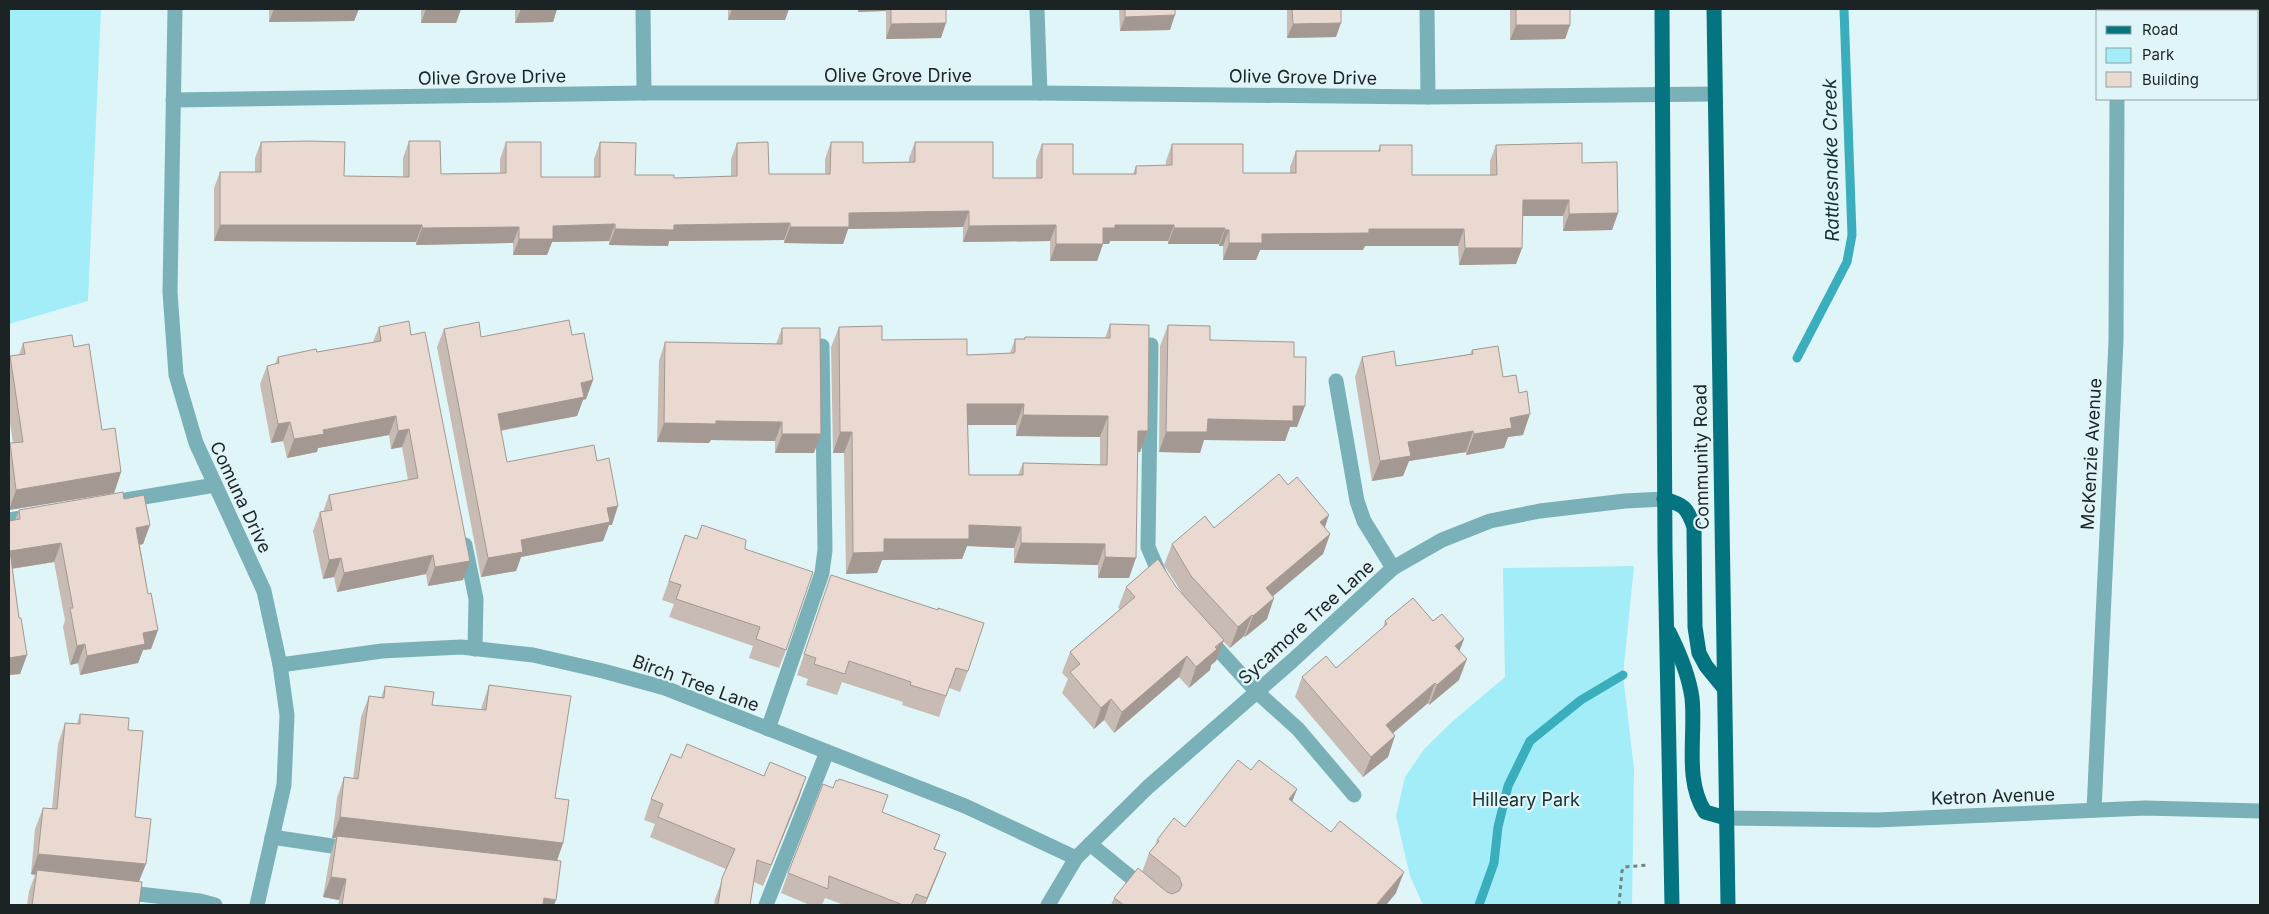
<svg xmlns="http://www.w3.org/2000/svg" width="2269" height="914" viewBox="0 0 2269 914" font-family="Inter,sans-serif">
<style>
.green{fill:#a2edf7}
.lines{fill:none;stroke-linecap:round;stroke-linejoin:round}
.stream{stroke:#3aaebc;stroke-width:9}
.path{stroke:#758284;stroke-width:3;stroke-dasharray:4 4;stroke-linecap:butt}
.minor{stroke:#7ab0b7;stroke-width:15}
.major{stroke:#047480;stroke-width:15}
.wall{fill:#c8bbb3;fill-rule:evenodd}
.shaded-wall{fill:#a39892}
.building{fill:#e9d9d0;stroke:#a39892;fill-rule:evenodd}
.labels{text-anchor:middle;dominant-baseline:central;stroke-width:4.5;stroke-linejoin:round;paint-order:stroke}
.street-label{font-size:18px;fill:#1c2324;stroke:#e0f5f8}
.park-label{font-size:18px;fill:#173033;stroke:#e0f5f8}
.water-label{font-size:19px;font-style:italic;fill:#152f32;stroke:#e0f5f8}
</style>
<rect width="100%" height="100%" fill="#e0f5f8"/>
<g class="green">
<path d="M9 9H101L88 301 9 324Z"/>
<path d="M1634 566 1623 675 1634 769 1632 905H1423L1410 876 1396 816 1405 777 1425 748 1453 721 1505 677 1503 568Z"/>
</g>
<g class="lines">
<g class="stream">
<path d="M1797 358 1847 262 1852 235 1844 9"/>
<path d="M1479 905 1494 863 1498 827 1508 786 1530 741 1581 700 1623 675"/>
</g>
<path class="path" d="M1619 905 1622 871 1624 867 1649 865"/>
<g class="minor">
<path d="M175 9 170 292 176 375 196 443 264 591 280 665 287 715 284 785 257 905"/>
<path d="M643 9 644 93"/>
<path d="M1037 9 1040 93"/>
<path d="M1427 9 1428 97"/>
<path d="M2117 9V11"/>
<path d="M173 100 644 93H1040L1428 97 1714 94"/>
<path d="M1151 345 1148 547 1162 580"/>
<path d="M1336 381 1357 501 1364 521 1393 568"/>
<path d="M126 500 215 485"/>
<path d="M9 520 34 516"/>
<path d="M465 545 476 599 475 649"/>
<path d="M1206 636 1257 692 1298 729 1354 795"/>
<path d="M280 665 382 651 461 647 533 655 603 671 665 688 965 806 1076 858"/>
<path d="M768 729 822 573 825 550 822 346"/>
<path d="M2094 810 2116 341 2117 99"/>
<path d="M1726 818 1877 820 2145 808 2260 811"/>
<path d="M272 837 352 849"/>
<path d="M1090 844 1165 905"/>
<path d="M121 892 200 901 215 905"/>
<path d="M766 905 827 752"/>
<path d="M1048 905 1076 858 1148 787 1292 661 1393 568 1442 540 1490 521 1540 511 1625 501 1664 499"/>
</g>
<g class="major">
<path d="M1662 9 1665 551 1672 905"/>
<path d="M1714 9 1728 905"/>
<path d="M1664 499C1684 505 1687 507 1694 527L1695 627 1699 653 1706 666 1724 688"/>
<path d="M1669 632C1679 652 1689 676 1692 698 1696 735 1684 780 1705 812L1726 818"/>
</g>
</g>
<g class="wall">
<path d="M269 9H359L354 21 269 22Z"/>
<path d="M421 9H461L456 23H421Z"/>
<path d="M515 9H557L553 22 515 23Z"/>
<path d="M728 9H789L785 20H728Z"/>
<path d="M858 9H946L941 38 886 39V11L858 12Z"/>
<path d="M1119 9H1175L1170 30 1120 31Z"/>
<path d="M1287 9H1341L1336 37 1287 38Z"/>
<path d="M1510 9H1570V25L1565 39 1510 40Z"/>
<path d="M409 141 441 174 500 173V159L506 142 541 177H594V159L600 142 635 175 674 178 731 177V159L737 143 769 174H825V159L831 142 863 163 909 162V158L915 142 993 178H1036V160L1042 144 1073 174H1133L1136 166 1166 165V161L1172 144 1243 173H1290V167L1296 151H1378L1380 145 1412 175H1490V161L1496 145 1582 163 1618 213 1612 230 1563 231V216H1522V248L1516 264 1459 265 1458 246H1365L1363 250H1260L1256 260H1223V246H1219V244H1168V241H1110L1109 244H1103L1097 261H1050V241L963 242V227L848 229 843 244 784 243V240L669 241 668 246 609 245V241L552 242 547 255H513V243L416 245V242L214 241V188L220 172H255V158L261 142 344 176 403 177V158Z"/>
<path d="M1110 324 1148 431 1140 452H1138L1129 578H1098V565L1014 563V548L967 546 962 559 882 560 877 573 846 574 844 453H833L831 347 839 327 882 340 967 355 1010 353 1015 339H1024L1025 337 1105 338ZM968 425H1016V436L1100 437V465L1023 463 1018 475H969Z"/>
<path d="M1168 325 1210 340 1294 357 1297 427H1290L1285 441 1204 440 1200 453 1159 452 1160 346Z"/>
<path d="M379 327 463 580 428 586 426 574 337 592 334 577 323 579 313 531 320 512H323L329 495 408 480 402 447 391 449 389 435 318 448 317 452 287 458 283 441 271 443 260 384 267 366 275 364 278 357 317 352 373 342Z"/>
<path d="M782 328 814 453H775V441L711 440 709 443 657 442 659 361 665 342 776 344Z"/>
<path d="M444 329 481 337 593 380 586 399 583 400 577 416 501 431 507 462 612 525H609L603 541 521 557 516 571 481 577 437 347Z"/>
<path d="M23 343 74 347 102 430 121 472 114 493 9 510V445L10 443H13L9 416V361L10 356 19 355Z"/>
<path d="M1472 350 1503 377 1523 435 1508 437 1504 448 1466 455V452L1409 461 1403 476 1372 481 1355 377 1362 357 1396 366 1470 354Z"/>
<path d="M124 499 150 525 143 544 140 545 148 594 158 630 151 649 143 650 138 663 80 675 78 663 70 665 63 627 65 620 54 562 12 569 19 618 27 655 20 674 9 675V521L15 520 19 510Z"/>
<path d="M702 525 745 549 786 650 779 668 749 658 753 646 669 617 674 604 662 600 685 535 697 539Z"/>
<path d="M1325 527 1330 534 1323 554 1273 596 1267 619 1245 637 1244 636 1230 648 1223 641 1216 661 1211 665 1210 670 1189 688 1179 677 1114 733 1104 720 1094 729 1062 693 1068 679 1062 673 1070 652 1120 609 1118 608 1126 587H1176L1182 593 1164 565 1172 544 1214 528Z"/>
<path d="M824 596 968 671 960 692 949 688 939 717 902 705 903 702 842 682 837 695 806 685 808 679 797 675Z"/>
<path d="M1385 621H1433L1464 639 1459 651V680L1429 705 1428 703 1393 733 1388 757 1363 777 1295 697 1302 677 1336 668 1383 628Z"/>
<path d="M489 685 555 798 563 843 557 861 556 900 554 905H338L339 900 323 897 330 856 336 838H332L337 798 344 777 353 779 361 717 369 696 381 698 385 686 432 705 481 710 482 706Z"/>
<path d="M80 714 128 730 135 817 139 882V905H27L29 891 35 875 31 874 35 829 43 808 52 809 58 744 65 723 77 724Z"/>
<path d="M681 758 764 776 806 777 763 886 754 882 750 905H714L715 899 726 869 650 837 655 824 644 820 651 799Z"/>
<path d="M1251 770 1297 789 1292 801 1396 893 1386 905H1111L1114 898 1142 872 1149 853 1155 846 1157 840 1185 827Z"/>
<path d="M833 788 888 795 882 812 940 835 935 849 946 853 925 905H844L825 898 822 905H810L781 893 788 873Z"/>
</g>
<g class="shaded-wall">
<path d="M274 9H359L354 21 269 22Z"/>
<path d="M426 9H461L456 23H421Z"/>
<path d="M521 9H557L553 22 515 23Z"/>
<path d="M732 9H789L785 20H728Z"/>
<path d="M859 9H886V11L858 12Z"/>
<path d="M1175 15 1170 30 1120 31 1125 17Z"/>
<path d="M946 23 941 38 886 39 891 24Z"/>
<path d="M1341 23 1336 37 1287 38 1293 24Z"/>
<path d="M1516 25H1570L1565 39 1510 40Z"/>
<path d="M1523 200H1569L1563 216H1517Z"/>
<path d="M969 211 963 227 848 229 843 244 784 243 790 227 849 213Z"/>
<path d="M1618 213 1612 230 1563 231 1569 214Z"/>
<path d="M790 223 784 240 669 241 668 246 609 245 615 229 674 225Z"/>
<path d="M615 224 609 241 552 242 547 255H513L519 239 553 226Z"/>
<path d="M220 225H422L416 242 214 241Z"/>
<path d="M1056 225 1050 241 963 242 969 226Z"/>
<path d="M1115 225H1174L1168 241H1110L1109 244H1097L1103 228Z"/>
<path d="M519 227 513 243 416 245 422 228Z"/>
<path d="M1174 228H1225L1219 244H1168Z"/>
<path d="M1369 229H1464L1458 246H1365L1363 250H1260L1256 260H1223L1229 243 1262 234Z"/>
<path d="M1225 230H1229L1223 246H1219Z"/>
<path d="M1056 244H1103L1097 261H1050Z"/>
<path d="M1465 248H1522L1516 264 1459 265Z"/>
<path d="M593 380 586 399 583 400 577 416 491 432 498 414 581 383Z"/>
<path d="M967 404H1024L1016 425H960Z"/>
<path d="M1293 406H1305L1297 427H1290L1285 441 1204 440 1200 453 1159 452 1166 432 1208 419Z"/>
<path d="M1530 414 1523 435 1508 437 1504 448 1466 455 1474 434 1510 418Z"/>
<path d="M1023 415 1108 416 1100 437 1016 436Z"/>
<path d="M396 416 389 435 318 448 317 452 287 458 294 439 323 430Z"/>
<path d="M716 421 782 422 775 441 711 440 709 443 657 442 664 423Z"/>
<path d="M290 422 283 441 271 443 278 424Z"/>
<path d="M409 429 402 447 391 449 398 431Z"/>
<path d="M1138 431H1148L1140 452H1130Z"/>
<path d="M1473 431 1466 452 1409 461 1403 476 1372 481 1380 461 1408 442Z"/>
<path d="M840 432H852L844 453H833Z"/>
<path d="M782 434H821L814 453H775Z"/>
<path d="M121 472 114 493 9 510 16 490Z"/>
<path d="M618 506 612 525H609L603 541 521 557 516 571 481 577 488 558 521 540 607 508Z"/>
<path d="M1329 515 1322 536 1320 522Z"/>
<path d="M150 525 143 544 130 547 136 528Z"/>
<path d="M969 525 1021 527 1014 548 967 546 962 559 882 560 877 573 846 574 853 553 884 539Z"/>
<path d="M1330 534 1323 554 1258 609 1266 588Z"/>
<path d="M61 543 54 562 9 569 10 551Z"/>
<path d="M1021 543 1105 544 1098 565 1014 563Z"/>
<path d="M433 555 426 574 337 592 344 573Z"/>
<path d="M1105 557 1136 558 1129 578H1098Z"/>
<path d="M341 558 334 577 323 579 329 560Z"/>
<path d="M470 561 463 580 428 586 435 567Z"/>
<path d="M1274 598 1267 619 1245 637 1253 616Z"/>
<path d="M1252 615 1244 636 1230 648 1238 627Z"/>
<path d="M158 630 151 649 143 650 138 663 80 675 87 656 143 633Z"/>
<path d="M1464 639 1456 660 1455 646Z"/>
<path d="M1224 640 1216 661 1211 665 1210 670 1189 688 1196 667Z"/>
<path d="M85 644 78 663 70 665 77 646Z"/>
<path d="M27 655 20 674 9 675V658Z"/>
<path d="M1187 656 1179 677 1114 733 1122 712Z"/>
<path d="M1467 659 1459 680 1429 705 1437 685Z"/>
<path d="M1435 683 1428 703 1378 746 1386 725Z"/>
<path d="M1111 699 1104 720 1094 729 1101 708Z"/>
<path d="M1395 736 1388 757 1363 777 1371 757Z"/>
<path d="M806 777 799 798 763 886 771 865Z"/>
<path d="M1297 789 1289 810V799Z"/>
<path d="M340 817 563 843 556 863 337 836 336 838H332Z"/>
<path d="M946 853 938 874 925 905 927 898Z"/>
<path d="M38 854 146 864 138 884 37 870 35 875 31 874Z"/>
<path d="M1404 872 1396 893 1386 905H1376Z"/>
<path d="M331 877 346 879 339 900 323 897Z"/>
<path d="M544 898 556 900 554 905H541Z"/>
</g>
<g class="building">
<path d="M891 9H946V23L891 24Z"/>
<path d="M1125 9H1175V15L1125 17Z"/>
<path d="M1292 9H1341V23L1293 24Z"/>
<rect x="1516" y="9" width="54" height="16"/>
<path d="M310 141 345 142 344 176 409 177V141H440L441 174 506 173V142H541V177H600V142L636 143 635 175H674V178L737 176V143L768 142 769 174H830L831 142H863V163L915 162V142H993V178H1042V144H1073V174H1136V166L1172 165V144H1243V173H1296V151H1380V145H1412V175H1497L1496 145 1582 143V163L1617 162 1618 213 1569 214V200H1523L1522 248H1465L1464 229H1369V233L1262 234V243H1229V230H1225V228H1174V225H1115V228H1103V244H1056V225L969 226V211L849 213V227H790V223L674 225V230L615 229V224L553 226V239H519V227L422 228V225H220V172H261V142Z"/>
<path d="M569 320 572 335 584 333 593 380 581 383 584 397 498 414 507 462 594 445 597 461 609 458 618 506 607 508 610 522 521 540 523 552 488 558 444 329 479 322 481 337Z"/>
<path d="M409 321 411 335 425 332 470 561 435 567 433 555 344 573 341 558 329 560 320 512 332 510 329 495 418 478 409 429 398 431 396 416 323 430 324 434 294 439 290 422 278 424 267 366 279 363 278 357 316 349 317 352 381 341 379 327Z"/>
<path d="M1110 324 1149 325 1148 431H1138L1136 558 1105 557V544L1021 543V527L969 525V539H884V552L853 553 852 432H840L839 327 882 326V340L967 339V355L1013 353 1015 352V339H1025V337L1110 338ZM967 404H1024L1023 415 1108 416 1107 465 1023 463V475H969Z"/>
<path d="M1168 325 1210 326V340L1294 342V357H1306L1305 406H1293V421L1208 419 1207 432H1166Z"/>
<path d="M782 328H820L821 434H782V422L716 421V424L664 423 665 342 782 344Z"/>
<path d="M72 335 74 347 89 344 102 430 115 428 121 472 16 490 10 443 23 442 10 356 25 354 23 343Z"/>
<path d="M1498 346 1503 377 1516 375 1519 393 1527 391 1530 414 1510 418 1512 428 1474 434 1473 431 1408 442 1411 456 1380 461 1362 357 1394 351 1396 366 1473 354 1472 350Z"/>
<path d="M1279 474 1288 485 1297 477 1329 515 1320 522 1330 534 1266 588 1274 598 1253 616 1252 615 1238 627 1191 576 1172 544 1205 516 1214 528Z"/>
<path d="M123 492 124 499 144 495 150 525 136 528 148 594 151 593 158 630 143 633 145 644 87 656 85 644 77 646 70 608H73L61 543 10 551 19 618H21L27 655 9 658V521L20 519 19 510Z"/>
<path d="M702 525 746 540 745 549 813 572 786 650 756 639 760 627 676 599 681 585 669 581 685 535 697 539Z"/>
<path d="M1158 559 1176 587 1224 640 1215 647 1217 649 1196 667 1187 656 1122 712 1111 699 1101 708 1070 672 1080 664 1070 652 1135 597 1126 587Z"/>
<path d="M831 575 938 610V608L984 623 968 671 956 668 946 696 910 685 911 682 849 661 845 674 814 664 816 658 804 654Z"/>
<path d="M1413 598 1433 621 1442 614 1464 639 1455 646 1467 659 1437 685 1435 683 1386 725 1395 736 1371 757 1302 677 1326 656 1336 668 1387 624 1385 621Z"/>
<path d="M489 685 571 696 555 798 569 800 563 843 340 817 344 777 358 779 369 696 384 698 385 686 434 692 432 705 486 710Z"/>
<path d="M80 714 129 718 128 730 143 731 135 817 151 819 146 864 38 854 43 808 57 809 65 723 80 724Z"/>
<path d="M687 744 764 776 770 762 806 777 771 865 757 860 750 905H718L722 878 735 849 658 817 663 804 651 799 671 754 681 758Z"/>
<path d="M1238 760 1251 770 1259 760 1297 789 1289 799 1331 832 1340 821 1404 872 1376 905H1124L1114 898 1138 868 1167 892 1172 894 1179 891 1182 885 1179 877 1149 853 1159 841 1157 840 1174 818 1185 827Z"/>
<path d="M839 779 888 795 882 812 940 835 934 849 946 853 927 898 916 894 911 905H903L829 876 828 889 788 873 823 784 833 788 836 780 838 781Z"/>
<path d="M337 836 561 861 556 900 544 898 543 905H342L346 879 331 877Z"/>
<path d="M37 870 142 882 139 905H32Z"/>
</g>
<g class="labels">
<g class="street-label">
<text x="898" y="75">Olive Grove Drive</text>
<text transform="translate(492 77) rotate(-1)">Olive Grove Drive</text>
<text transform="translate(1303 77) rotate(1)">Olive Grove Drive</text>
<text transform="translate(2091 454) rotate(-87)">McKenzie Avenue</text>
<text transform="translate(1701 457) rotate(-91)">Community Road</text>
<text transform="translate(241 497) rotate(65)">Comuna Drive</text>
<text transform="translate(1306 622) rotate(-42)">Sycamore Tree Lane</text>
<text transform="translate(696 683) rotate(20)">Birch Tree Lane</text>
<text transform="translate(1993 796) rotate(-2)">Ketron Avenue</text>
</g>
<g class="park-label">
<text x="1526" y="799">Hilleary Park</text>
</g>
<g class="water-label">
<text transform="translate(1831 160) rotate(-91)">Rattlesnake Creek</text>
</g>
</g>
<rect width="2269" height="914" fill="none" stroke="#1c2324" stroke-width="20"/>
<rect x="2096" y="10" width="162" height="90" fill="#e0f5f8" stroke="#92a1a3"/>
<rect x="2106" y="26" width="25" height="8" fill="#047480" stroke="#92a1a3"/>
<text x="2142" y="35" font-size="15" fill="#1c2324">Road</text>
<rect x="2106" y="48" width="25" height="15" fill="#a2edf7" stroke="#92a1a3"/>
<text x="2142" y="60" font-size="15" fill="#1c2324">Park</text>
<rect x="2106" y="72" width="25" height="15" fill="#e9d9d0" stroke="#92a1a3"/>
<text x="2142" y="85" font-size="15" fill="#1c2324">Building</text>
</svg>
